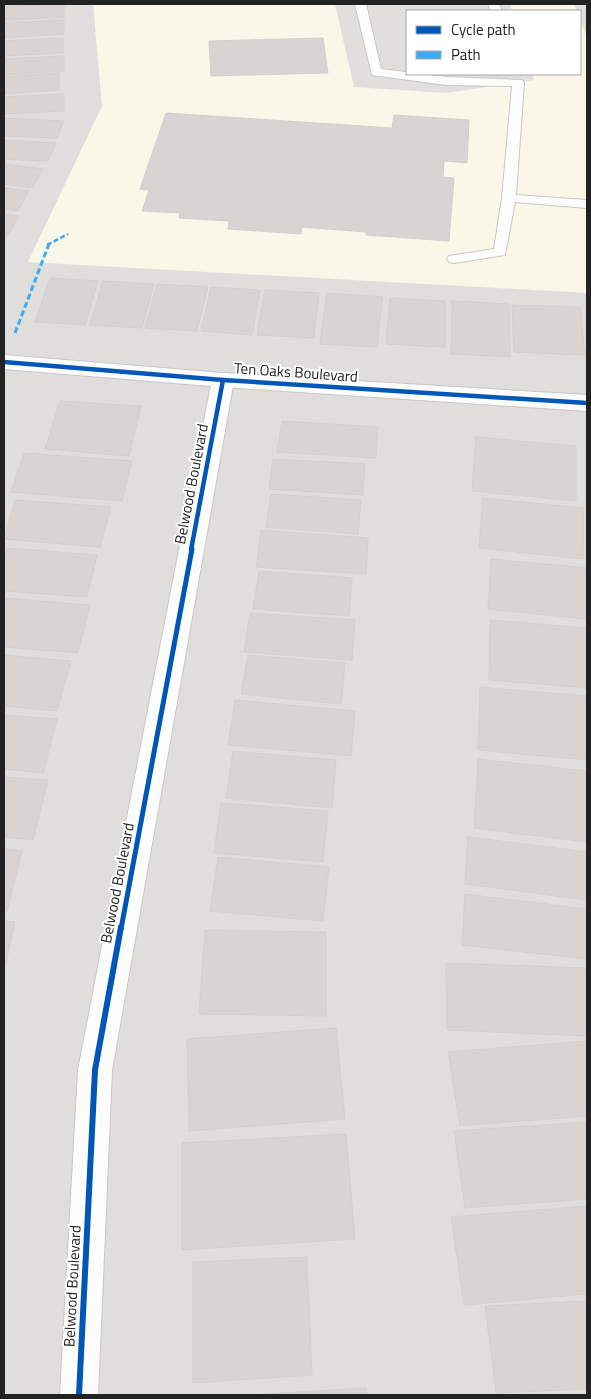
<svg xmlns="http://www.w3.org/2000/svg" width="591" height="1399" viewBox="0 0 591 1399" font-family="'Titillium Web',sans-serif">
<style>
.residential{fill:#dfdedc;fill-rule:evenodd}
.education{fill:#f8f7e8}
.parking{fill:#e0dfde}
.building{fill:#d7d4d2;stroke:#d3d0cc}
.lines{fill:none;stroke-linecap:round;stroke-linejoin:round}
.service-casing{stroke:#c9c8c7;stroke-width:2}
.minor-casing{stroke:#c9c8c7;stroke-width:2}
.tertiary-casing{stroke:#c9c8c7;stroke-width:2}
.service{fill:#fdfcfc;fill-rule:evenodd}
.minor{fill:#fdfcfc;fill-rule:evenodd}
.tertiary{fill:#fdfcfc;fill-rule:evenodd}
.quiet-far1{stroke:#3fa9f5;stroke-width:2.5;stroke-dasharray:5 2.5;stroke-linecap:butt}
.quiet{stroke:#3fa9f5;stroke-width:3;stroke-dasharray:6 3;stroke-linecap:butt}
.cycleway-far2-casing{stroke:#fff;stroke-width:7}
.cycleway-far1-casing{stroke:#fff;stroke-width:8}
.cycleway-casing{stroke:#fff;stroke-width:9}
.cycleway-far2{stroke:#0057b8;stroke-width:4.5}
.cycleway-far1{stroke:#0057b8;stroke-width:5}
.cycleway{stroke:#0057b8;stroke-width:6}
.labels{text-anchor:middle;dominant-baseline:central;stroke-width:4;stroke-linejoin:round;paint-order:stroke}
.street-label{font-size:15px;fill:#222;stroke:#fff}
</style>
<rect width="100%" height="100%" fill="#f0eeeb"/>
<path class="residential" d="M4 4H587V1395H4ZM407 11H580V74H407Z"/>
<path class="education" d="M93 4H574L577 11H407V74H580V19L587 37V293L28 262 102 106Z"/>
<path class="parking" d="M335 4H510L512 11H407V74H532L534 80 446 93 354 87Z"/>
<g class="building">
<path d="M64 4V17L4 20V6Z"/>
<path d="M64 20V34L4 38V23Z"/>
<path d="M63 38V53L4 56V41Z"/>
<path d="M323 38 328 73 211 76 209 41Z"/>
<path d="M64 56V71L4 75V59Z"/>
<path d="M59 73V90L4 94V77Z"/>
<path d="M64 94V111L4 114V97Z"/>
<path d="M166 113 392 128 394 115 469 120 467 163 444 161 443 177 454 178 449 241 366 235V232L302 227 301 234 228 229 229 221 179 218 180 213 142 211 149 190 140 189Z"/>
<path d="M4 118 64 121 57 138 4 136Z"/>
<path d="M4 140 56 143 48 161 4 159Z"/>
<path d="M4 164 43 169 32 188 4 184Z"/>
<path d="M4 188 29 191 18 211 4 209Z"/>
<path d="M4 214 19 216 7 236H4Z"/>
<path d="M50 278 98 281 85 325 35 322Z"/>
<path d="M103 281 154 284 142 328 90 325Z"/>
<path d="M157 284 208 287 197 331 145 328Z"/>
<path d="M211 287 260 290 252 335 201 331Z"/>
<path d="M265 290 319 293 314 338 257 335Z"/>
<path d="M327 293 383 297 377 347 320 344Z"/>
<path d="M390 298 445 301V347L386 344Z"/>
<path d="M452 301 509 304 510 357 451 354Z"/>
<path d="M512 305 580 307 585 355 514 352Z"/>
<path d="M60 401 141 406 129 456 45 449Z"/>
<path d="M282 421 378 427 376 458 277 452Z"/>
<path d="M476 437 576 446V501L472 491Z"/>
<path d="M24 453 132 461 122 501 11 492Z"/>
<path d="M273 459 365 464 363 495 269 489Z"/>
<path d="M271 494 361 500 358 534 266 527Z"/>
<path d="M483 498 584 508 583 559 479 548Z"/>
<path d="M15 500 111 507 100 547 4 539Z"/>
<path d="M261 530 368 538 366 574 256 567Z"/>
<path d="M7 548 97 555 87 597 4 591V559Z"/>
<path d="M491 559 587 568V619L488 609Z"/>
<path d="M259 571 352 578 349 616 253 609Z"/>
<path d="M4 598 90 605 78 653 4 647Z"/>
<path d="M250 613 355 620 352 660 244 652Z"/>
<path d="M490 620 587 628V688L489 680Z"/>
<path d="M4 655 71 661 57 711 4 706Z"/>
<path d="M248 655 345 663 341 704 241 694Z"/>
<path d="M480 687 587 696V760L478 750Z"/>
<path d="M235 700 355 711 351 756 228 745Z"/>
<path d="M4 715 57 719 43 773 4 769Z"/>
<path d="M233 751 336 760 332 808 226 798Z"/>
<path d="M478 759 587 771V842L474 828Z"/>
<path d="M4 777 48 780 33 840 4 837Z"/>
<path d="M221 803 328 811 323 862 214 853Z"/>
<path d="M468 837 587 852V900L465 884Z"/>
<path d="M4 849 22 851 7 911 4 910Z"/>
<path d="M218 857 329 867 323 921 210 911Z"/>
<path d="M465 894 587 909V959L462 945Z"/>
<path d="M4 921 15 922 4 971Z"/>
<path d="M205 930 326 932V1016L199 1014Z"/>
<path d="M446 963 587 968V1036L447 1030Z"/>
<path d="M336 1028 345 1119 189 1131 187 1039Z"/>
<path d="M587 1041V1116L460 1126 448 1052Z"/>
<path d="M587 1122V1199L465 1208 454 1131Z"/>
<path d="M346 1134 355 1239 182 1250V1143Z"/>
<path d="M587 1206V1294L464 1305 451 1217Z"/>
<path d="M307 1257 312 1375 193 1383V1262Z"/>
<path d="M587 1301V1389L496 1393 485 1306Z"/>
<path d="M366 1388 367 1395H246Z"/>
</g>
<g class="lines">
<g class="service-casing">
<g id="service">
<path d="M355 4H366L381 69 447 77 522 80 524 83 516 195 587 200V208L515 202 505 255 454 263 449 262 447 259 449 256 494 249 502 198 512 86 447 85 372 75Z"/>
<path d="M488 4H499L502 11H491Z"/>
</g>
</g>
<g class="minor-casing">
<path id="minor" d="M223 373 231 375 234 380 112 1070 98 1395H60L78 1070 212 380 215 375Z"/>
</g>
<g class="tertiary-casing">
<path id="tertiary" d="M4 355 223 373 587 395V411L223 387 4 369Z"/>
</g>
<use href="#service" class="service"/>
<use href="#minor" class="minor"/>
<use href="#tertiary" class="tertiary"/>
<path class="quiet-far1" d="M47 245 68 234"/>
<path class="quiet" d="M15 333 49 244"/>
<g class="cycleway-far2-casing">
<g id="cycleway-far2">
<path d="M4 362 223 380 587 403"/>
<path d="M191 550 223 380"/>
</g>
</g>
<g class="cycleway-far1-casing">
<path id="cycleway-far1" d="M121 929 192 549"/>
</g>
<g class="cycleway-casing">
<path id="cycleway" d="M79 1395 95 1070 121 927"/>
</g>
<use href="#cycleway-far2" class="cycleway-far2"/>
<use href="#cycleway-far1" class="cycleway-far1"/>
<use href="#cycleway" class="cycleway"/>
</g>
<g class="labels">
<g class="street-label">
<text transform="translate(296 372) rotate(4)">Ten Oaks Boulevard</text>
<text transform="translate(191 484) rotate(-79)">Belwood Boulevard</text>
<text transform="translate(117 883) rotate(-79)">Belwood Boulevard</text>
<text transform="translate(72 1286) rotate(-87)">Belwood Boulevard</text>
</g>
</g>
<rect width="591" height="1399" fill="none" stroke="#222222" stroke-width="10"/>
<rect x="406" y="10" width="175" height="65" fill="#ffffff" stroke="#a7a7a7"/>
<rect x="416" y="26" width="25" height="8" fill="#0057b8" stroke="#a7a7a7"/>
<text x="451" y="35" font-size="15" fill="#222222">Cycle path</text>
<rect x="416" y="51" width="25" height="8" fill="#3fa9f5" stroke="#a7a7a7"/>
<text x="451" y="60" font-size="15" fill="#222222">Path</text>
</svg>
